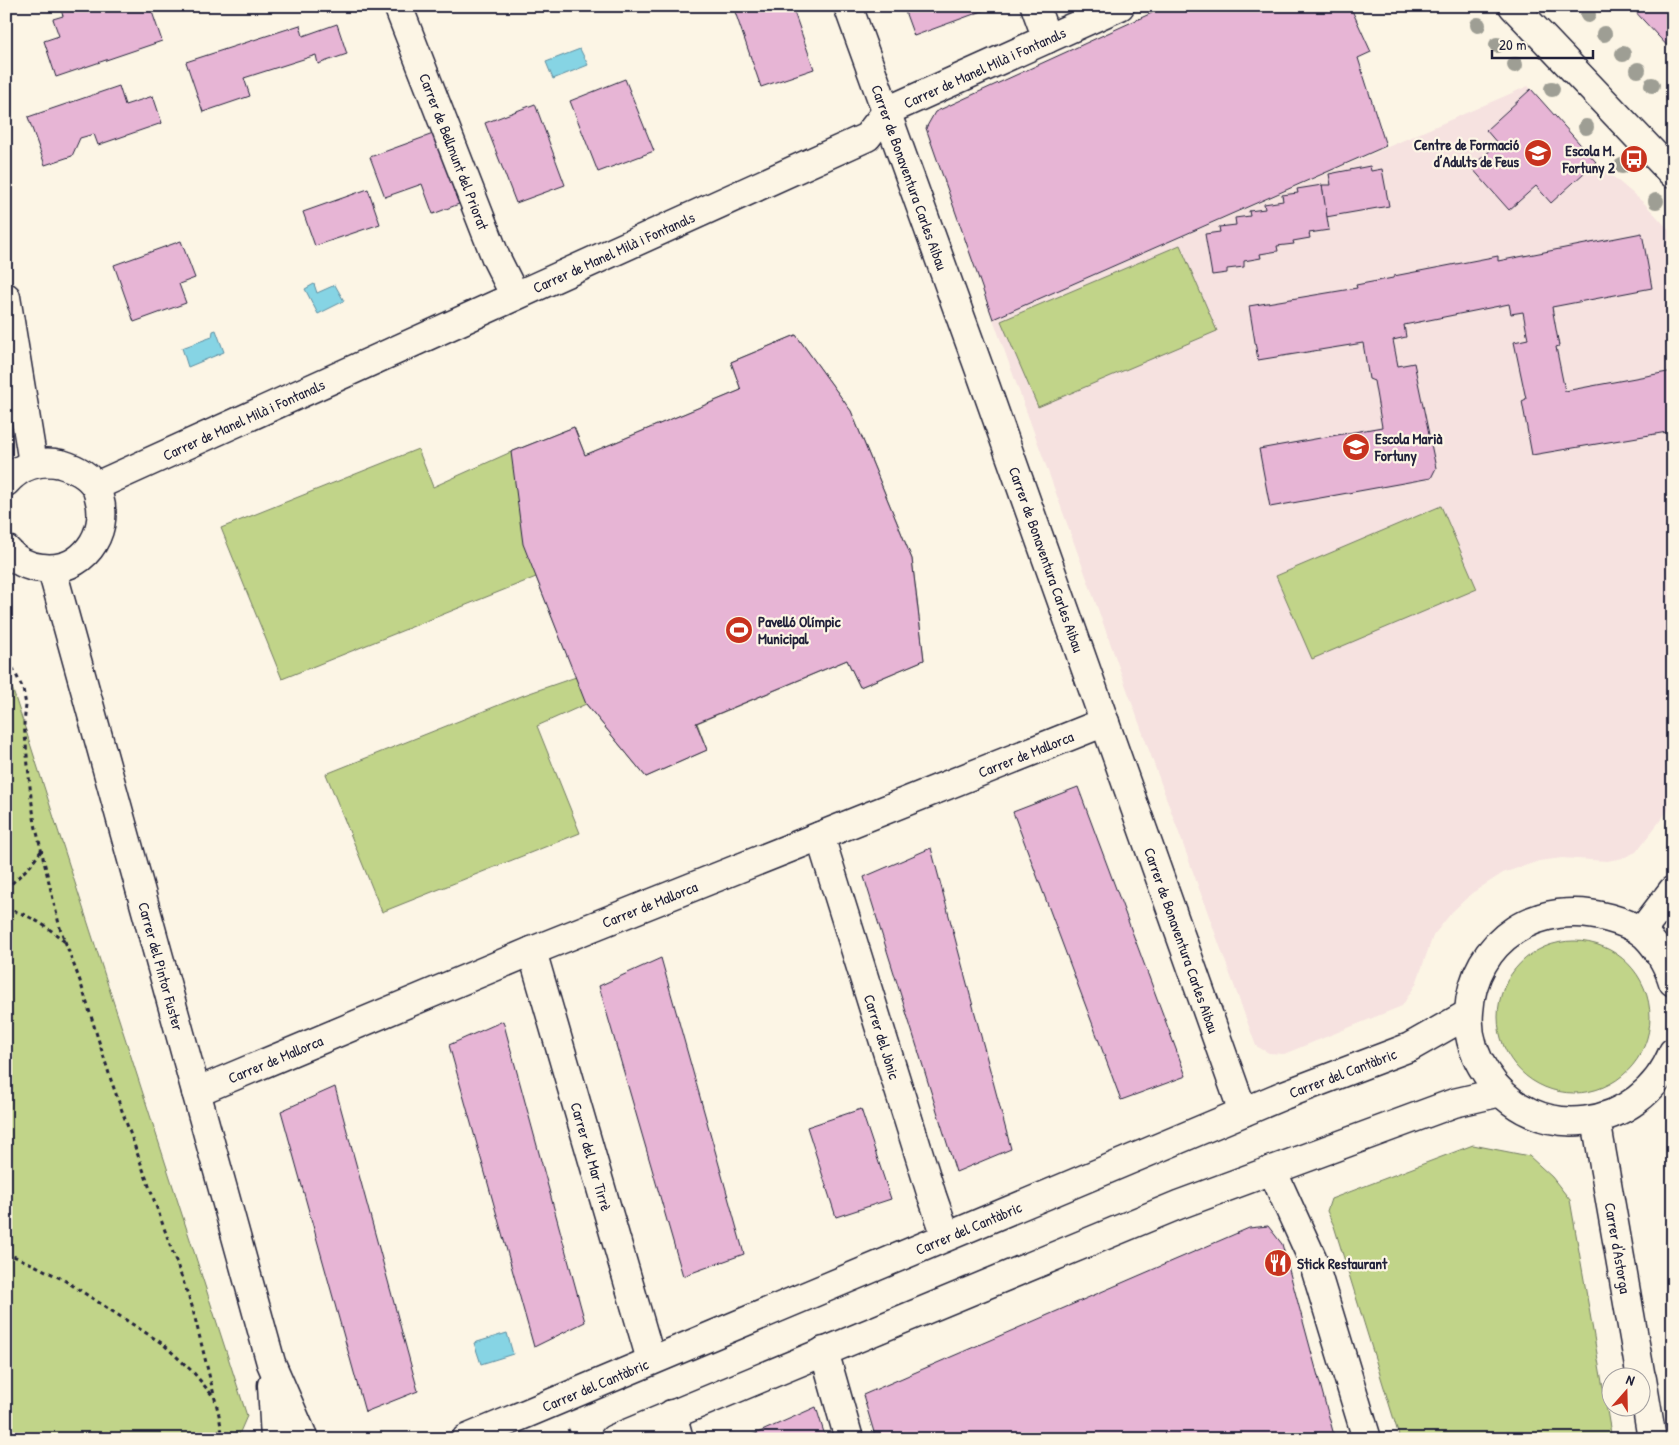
<svg xmlns="http://www.w3.org/2000/svg" width="1679" height="1445" viewBox="0 0 1679 1445" font-family="'Patrick Hand',sans-serif">
<style>
.built{fill:#f6e2e0}
.green{fill:#c1d489;stroke:#727b62}
.water{fill:#86d4e4;stroke:#5e8da0}
.building{fill:#e7b5d5;stroke:#22223b}
.lines{fill:none;stroke-linecap:round;stroke-linejoin:round}
.street-casing{stroke:#22223b;stroke-width:31}
.path{stroke:#22223b;stroke-width:3;stroke-dasharray:4 4;stroke-linecap:butt}
.street{stroke:#fcf5e5;stroke-width:28}
.tree{fill:#9e9e94}
.labels{text-anchor:middle;dominant-baseline:central;stroke-width:4.5;stroke-linejoin:round;paint-order:stroke}
.street-label{font-size:15px;fill:#22223b;stroke:#fcf5e5}
.poi-label{font-size:15px;font-weight:bold;fill:#22223b;stroke:#fcf5e5;text-anchor:start}
</style>
<rect width="100%" height="100%" fill="#fcf5e5"/>
<filter id="ink" filterUnits="userSpaceOnUse"><feTurbulence type="fractalNoise" baseFrequency=".02" numOctaves="2"/><feDisplacementMap in="SourceGraphic" scale="10" xChannelSelector="R" yChannelSelector="G"/><feConvolveMatrix kernelMatrix="1 2 1 2 8 2 1 2 1" color-interpolation-filters="sRGB"/></filter>
<g filter="url(#ink)">
<path class="built" d="M1528 86 1531 89 1486 130 1498 144 1471 167 1509 209 1536 186 1551 203 1596 162 1644 203 1673 234V804L1636 852 1623 858 1607 861 1562 858 1539 861 1503 873 1472 893 1452 912 1433 936 1416 984 1402 1006 1284 1054 1269 1053 1256 1046 993 319Z"/>
<g class="green">
<path d="M1180 245 1217 331 1038 407 1001 321Z"/>
<path d="M796 335 851 411 912 559 924 660 860 687 847 660 697 723 707 750 646 777 586 704 537 726 580 833 382 912 326 774 524 695 576 677 536 577 282 679 221 528 418 449 433 487 511 452 574 427 585 455 741 390 731 362Z"/>
<path d="M1441 506 1477 589 1312 659 1276 576Z"/>
<path d="M6 669 247 1416 237 1439H6Z"/>
<circle cx="1574" cy="1017" r="76"/>
<path d="M1473 1145 1529 1156 1552 1177 1570 1200 1612 1439H1400L1334 1226 1327 1211 1331 1199Z"/>
</g>
<g class="water">
<path d="M580 49 588 65 553 79 546 62Z"/>
<path d="M314 284 317 293 335 285 344 301 318 314 305 289Z"/>
<path d="M216 330 224 352 188 367 182 348 212 337 213 331Z"/>
<path d="M507 1333 513 1354 481 1364 474 1343Z"/>
</g>
<g class="building">
<path d="M73 6H150L162 41 56 77 44 41 59 36 53 19 63 16 61 10Z"/>
<path d="M433 6H449L435 12Z"/>
<path d="M733 6H792L814 69 761 87Z"/>
<path d="M903 6H996L914 36Z"/>
<path d="M1167 6H1350L1371 52 1358 58 1386 146 993 319 926 128 935 112Z"/>
<path d="M1630 6H1673V52Z"/>
<path d="M337 24 347 54 318 64 316 55 244 78 250 96 203 112 186 62 300 25 303 36Z"/>
<path d="M625 79 654 151 598 172 570 101Z"/>
<path d="M119 86 125 105 153 96 162 123 98 145 94 134 80 138 72 156 45 165 28 117Z"/>
<path d="M1531 89 1596 162 1551 203 1536 186 1509 210 1471 167 1498 144 1486 130Z"/>
<path d="M535 104 565 185 516 203 485 123Z"/>
<path d="M433 134 459 204 433 214 422 184 385 197 370 157Z"/>
<path d="M1370 166 1371 171 1382 169 1389 206 1326 217 1322 185H1331L1329 174Z"/>
<path d="M1322 185 1329 230 1309 233 1310 238 1293 241 1294 244 1277 246 1278 251 1260 254 1261 258 1244 261V267L1227 269V273L1212 275 1205 234 1220 232 1219 227 1236 225 1235 218 1250 216 1249 211 1265 209 1264 204 1283 201 1282 195 1298 193 1297 189Z"/>
<path d="M368 189 380 224 315 246 303 212Z"/>
<path d="M1642 233 1652 288 1552 307 1559 346 1556 347 1565 391 1673 371V431L1532 455 1522 401 1526 399 1514 342 1528 339 1523 312 1511 314 1509 304 1404 325 1406 337 1393 340 1398 366 1414 363 1436 468 1431 478 1270 507 1259 449 1382 427 1374 381 1369 379 1363 343 1258 360 1249 306 1357 288 1356 285 1393 278 1394 276 1498 256V261Z"/>
<path d="M181 241 195 278 179 284 186 303 134 322 114 265Z"/>
<path d="M796 335 851 411 912 559 924 660 860 687 847 660 696 723 707 750 646 777 586 704 523 544 511 452 574 427 585 455 741 390 731 362Z"/>
<path d="M1078 787 1186 1076 1121 1100 1013 812Z"/>
<path d="M931 848 1011 1149 956 1172 864 877Z"/>
<path d="M661 958 744 1254 683 1276 599 986Z"/>
<path d="M503 1021 585 1322 534 1347 449 1045Z"/>
<path d="M335 1087 418 1391 365 1412 281 1111Z"/>
<path d="M861 1109 891 1199 836 1217 807 1127Z"/>
<path d="M1268 1226 1282 1244 1335 1439H876L863 1395 1249 1228Z"/>
<path d="M816 1407 826 1439H744Z"/>
</g>
<g class="lines">
<g class="street-casing">
<g id="street">
<path id="s1" d="M398 6 496 258 515 296"/>
<path id="s2" d="M848 6 979 368 1243 1112"/>
<path d="M1035 6 1047 39"/>
<path d="M1513 6 1673 174"/>
<path d="M6 297 33 463"/>
<path d="M6 482C20 466 40 459 61 464 74 468 88 474 95 486 97 489 98 493 99 497 110 534 82 573 42 568 27 567 16 561 6 549"/>
<path id="s3" d="M96 486 867 137 887 111 1120 6"/>
<path id="s4" d="M52 570 271 1363 304 1439"/>
<path id="s5" d="M820 836 932 1196 946 1236"/>
<path d="M1641 932 1673 890"/>
<path id="s6" d="M532 951 651 1360"/>
<path d="M1673 982C1668 965 1655 942 1640 931 1631 925 1620 921 1609 918 1540 898 1473 939 1469 1012 1467 1034 1474 1055 1486 1073 1533 1148 1641 1132 1673 1052"/>
<path id="s7" d="M196 1092 532 951 1105 722"/>
<path id="s8" d="M1596 1120 1641 1378"/>
<path d="M1272 1170 1312 1258 1367 1439"/>
<path d="M824 1351 849 1439"/>
<path d="M1642 1379 1652 1439"/>
<path d="M272 1385 275 1439"/>
<path d="M672 1414 679 1439"/>
<path id="s9" d="M466 1439 1284 1095 1410 1047 1468 1014"/>
<path d="M614 1439 1178 1205 1454 1103 1501 1092"/>
</g>
</g>
<g class="path">
<path d="M6 654 23 689 26 705 24 724 31 797 35 824 60 928 80 981 111 1080 192 1306 219 1415 223 1439"/>
<path d="M6 889 31 865 41 851"/>
<path d="M6 908C31 916 46 925 65 942"/>
<path d="M6 1253 32 1264 64 1280 163 1344 193 1372 212 1395"/>
<path d="M568 1429 572 1439"/>
<path d="M184 1439 222 1431"/>
</g>
<use href="#street" class="street"/>
</g>
<g class="tree">
<circle cx="1588" cy="15" r="8"/>
<circle cx="1478" cy="25" r="8"/>
<circle cx="1604" cy="34" r="8"/>
<circle cx="1497" cy="45" r="8"/>
<circle cx="1623" cy="54" r="8"/>
<circle cx="1515" cy="65" r="8"/>
<circle cx="1638" cy="70" r="8"/>
<circle cx="1652" cy="85" r="8"/>
<circle cx="1552" cy="89" r="8"/>
<circle cx="1586" cy="127" r="8"/>
<circle cx="1622" cy="166" r="8"/>
<circle cx="1656" cy="201" r="8"/>
</g>
</g>
<defs>
<g id="school-disc" transform="scale(1.4375)"><circle r="9.5" fill="#c8321e" stroke="#fcf5e5"/><path d="M0-5L7-2L0 1L-7-2ZM-4 1L0 2.5L4 1V4Q0 6-4 4Z" fill="#fff"/></g>
<g id="bus-disc" transform="scale(1.4375)"><circle r="9.5" fill="#c8321e" stroke="#fcf5e5"/><path d="M-5-6H5V4H4V6H2V4H-2V6H-4V4H-5ZM-3.5-4V0h7V-4ZM-3.5 1.2v1.5H-2V1.2ZM2 1.2v1.5H3.5V1.2Z" fill="#fff"/></g>
<g id="stadium-disc" transform="scale(1.4375)"><circle r="9.5" fill="#c8321e" stroke="#fcf5e5"/><path d="M0-5a6.5 5 0 1 0 0 10a6.5 5 0 1 0 0-10ZM-3.5-1.8h7v3.6h-7Z" fill="#fff"/></g>
<g id="restaurant-disc" transform="scale(1.4375)"><circle r="9.5" fill="#c8321e" stroke="#fcf5e5"/><path d="M-5-6h1v4h1v-4h1v4h1v-4h1v5L-1.5 .5V6h-2V.5L-5-1ZM5-6V6H3V1.5H1.5Q1.5-4 5-6Z" fill="#fff"/></g>
</defs>
<g fill-rule="evenodd">
<use href="#school-disc" x="1538" y="153"/>
<use href="#bus-disc" x="1634" y="159"/>
<use href="#school-disc" x="1356" y="447"/>
<use href="#stadium-disc" x="739" y="630"/>
<use href="#restaurant-disc" x="1278" y="1263"/>
</g>
<g class="labels">
<g class="street-label">
<text stroke="none"><textPath href="#s3" startOffset="986">Carrer de Manel Milà i Fontanals</textPath></text>
<text stroke="none"><textPath href="#s1" startOffset="156">Carrer de Bellmunt del Priorat</textPath></text>
<text stroke="none"><textPath href="#s2" startOffset="182">Carrer de Bonaventura Carles Aibau</textPath></text>
<text stroke="none"><textPath href="#s3" startOffset="568">Carrer de Manel Milà i Fontanals</textPath></text>
<text stroke="none"><textPath href="#s3" startOffset="162">Carrer de Manel Milà i Fontanals</textPath></text>
<text stroke="none"><textPath href="#s2" startOffset="588">Carrer de Bonaventura Carles Aibau</textPath></text>
<text stroke="none"><textPath href="#s7" startOffset="896">Carrer de Mallorca</textPath></text>
<text stroke="none"><textPath href="#s7" startOffset="491">Carrer de Mallorca</textPath></text>
<text stroke="none"><textPath href="#s2" startOffset="992">Carrer de Bonaventura Carles Aibau</textPath></text>
<text stroke="none"><textPath href="#s4" startOffset="411">Carrer del Pintor Fuster</textPath></text>
<text stroke="none"><textPath href="#s5" startOffset="210">Carrer del Jònic</textPath></text>
<text stroke="none"><textPath href="#s7" startOffset="86">Carrer de Mallorca</textPath></text>
<text stroke="none"><textPath href="#s9" startOffset="950">Carrer del Cantàbric</textPath></text>
<text stroke="none"><textPath href="#s6" startOffset="214">Carrer del Mar Tirrè</textPath></text>
<text stroke="none"><textPath href="#s9" startOffset="545">Carrer del Cantàbric</textPath></text>
<text stroke="none"><textPath href="#s8" startOffset="130">Carrer d'Astorga</textPath></text>
<text stroke="none"><textPath href="#s9" startOffset="140">Carrer del Cantàbric</textPath></text>
</g>
<g class="poi-label">
<text x="1519" y="144" text-anchor="end">Centre de Formació<tspan x="1519" dy="17">d’Adults de Feus</tspan></text>
<text x="1615" y="150" text-anchor="end">Escola M.<tspan x="1615" dy="17">Fortuny 2</tspan></text>
<text x="1375" y="438">Escola Marià<tspan x="1375" dy="17">Fortuny</tspan></text>
<text x="758" y="621">Pavelló Olímpic<tspan x="758" dy="17">Municipal</tspan></text>
<text x="1297" y="1263">Stick Restaurant</text>
</g>
</g>
<rect width="1679" height="1445" fill="none" stroke="#fcf5e5" stroke-width="25"/>
<rect x="12" y="12" width="1654" height="1420" fill="none" stroke="#22223b" stroke-width="2" filter="url(#ink)"/>
<g transform="translate(1626 1392) rotate(20)"><circle r="24" fill="#fcf5e5" stroke="#a5a1a1"/>
<path d="M0-4L9 19L0 12L-9 19Z" fill="#c8321e"/>
<text y="-8" font-size="14" font-weight="bold" text-anchor="middle" fill="#22223b">N</text>
</g>
<path d="M1492 50v8h101v-8" fill="none" stroke="#22223b" stroke-width="2.5"/>
<text x="1499" y="50" font-size="15" fill="#22223b" stroke="#fcf5e5" stroke-width="4" paint-order="stroke">20 m</text>
</svg>
